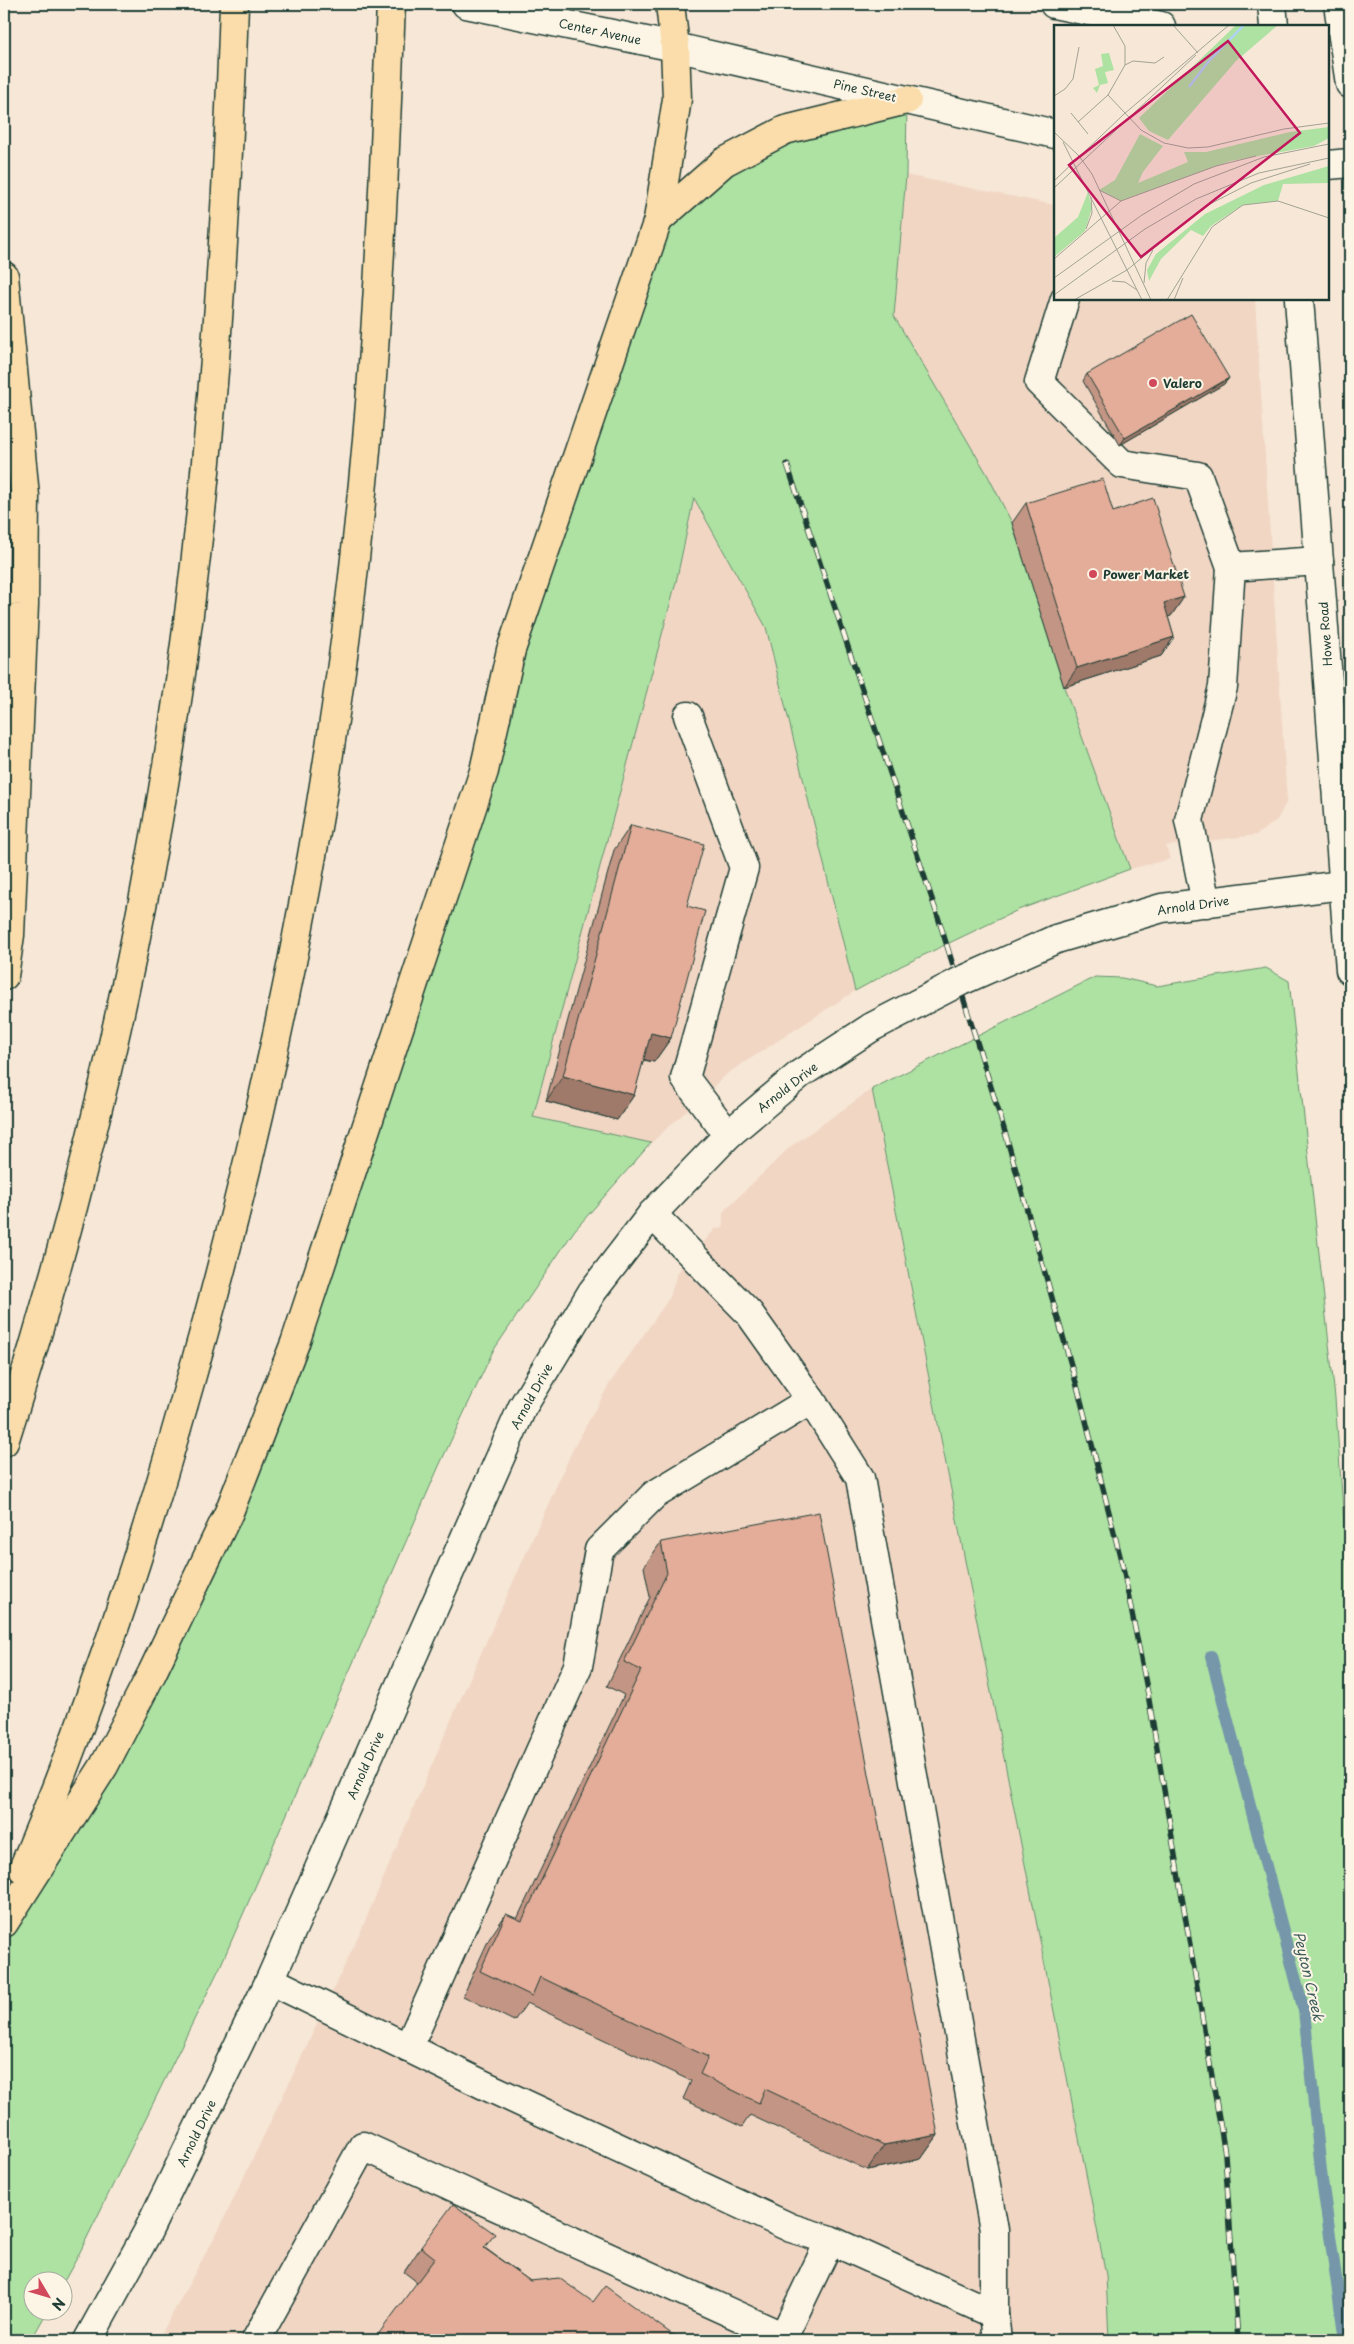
<svg xmlns="http://www.w3.org/2000/svg" width="1354" height="2344" viewBox="0 0 1354 2344" font-family="'Playpen Sans',sans-serif">
<style>
.built{fill:#f1d6c4}
.green{fill:#aee2a3;stroke:#66906c}
.lines{fill:none;stroke-linecap:round;stroke-linejoin:round}
.stream{stroke:#7597a9;stroke-width:12}
.minor-casing{stroke:#1f3d34;stroke-width:31}
.highway-casing{stroke:#1f3d34;stroke-width:31}
.minor{stroke:#fcf5e5;stroke-width:28}
.highway{stroke:#faddab;stroke-width:28}
.rail-casing{stroke:#1f3d34;stroke-width:5.5}
.rail{stroke:#fcf5e5;stroke-width:4;stroke-dasharray:11;stroke-linecap:butt}
.minor-bridge-casing{stroke:#1f3d34;stroke-width:31;stroke-linecap:butt}
.minor-bridge{stroke:#fcf5e5;stroke-width:28}
.wall{fill:#c39584;stroke:#1f3d34}
.shaded-wall{fill:#9f796b;stroke:#1f3d34}
.building{fill:#e3ad99;stroke:#1f3d34}
.poi-dot{fill:#d1495b;stroke:#fcf5e5;stroke-width:2}
.labels{text-anchor:middle;dominant-baseline:central;stroke-width:4;stroke-linejoin:round;paint-order:stroke}
.street-label{font-size:12px;fill:#1f3d34;stroke:#fcf5e5}
.poi-label{font-size:12px;font-weight:bold;fill:#1f3d34;stroke:#fcf5e5;text-anchor:start}
.water-label{font-size:14px;font-style:italic;fill:#3c5b5b;stroke:#fcf5e5}
.inset-river{fill:none;stroke:#aed3f7;stroke-width:2.5}
.inset-road{fill:none;stroke:#a1a395;stroke-width:1}
.view{fill:#c2185b;fill-opacity:0.15;stroke:#c2185b;stroke-width:2.5}
.inset-edge{fill:none;stroke:#1f3d34;stroke-width:2.5}
</style>
<rect width="100%" height="100%" fill="#f7e7d6"/>
<filter id="ink" filterUnits="userSpaceOnUse"><feTurbulence type="fractalNoise" baseFrequency=".02" numOctaves="2"/><feDisplacementMap in="SourceGraphic" scale="10" xChannelSelector="R" yChannelSelector="G"/><feConvolveMatrix kernelMatrix="1 2 1 2 8 2 1 2 1" color-interpolation-filters="sRGB"/></filter>
<g filter="url(#ink)">
<g class="built">
<path d="M906 175 1055 205V299H1255L1287 801 1277 820 1256 835 1166 846 1170 859 1130 869 1064 687 1012 523 894 316Z"/>
<path d="M695 497 766 627 855 991 728 1073 651 1143 533 1117 676 582Z"/>
<path d="M872 1089 1106 2275 1109 2340H158L219 2229 290 2081 360 1933 451 1720 573 1449 610 1383 670 1297 677 1273 715 1229 723 1227V1212L790 1147Z"/>
</g>
<g class="green">
<path d="M907 100 906 175 894 316 987 474 1012 523 1064 687 1130 869 1018 910 901 966 855 991 766 627 694 498 676 582 533 1117 651 1143 574 1231 493 1351 439 1466 220 1967 77 2258 63 2283 62 2282H32V2312H47L31 2340H4V1923L229 1512 658 220 724 162Z"/>
<path d="M1266 968 1289 981 1335 1398 1350 1607V2340H1109L1106 2275 872 1089 1095 977 1122 978 1157 986Z"/>
</g>
<g class="lines">
<path class="stream" d="M1211 1656 1304 2011 1322 2180 1345 2340"/>
<g class="minor-casing">
<g id="minor">
<path d="M466 4 675 47 1055 134"/>
<path d="M1054 4 1161 26"/>
<path d="M1272 4 1274 26"/>
<path d="M1338 4 1350 84"/>
<path d="M1328 165 1350 163"/>
<path d="M1065 299 1039 382 1122 464 1198 476 1231 567"/>
<path d="M1299 299 1350 970"/>
<path d="M688 716 744 868 685 1078 728 1135"/>
<path d="M1206 903 1189 820 1223 687 1231 567 1319 561"/>
<path d="M1056 939 1162 908 1350 884"/>
<path d="M652 1214 749 1313 811 1400"/>
<path d="M270 1980 484 2085 791 2228 830 2240 994 2314"/>
<path d="M408 2048 578 1666 599 1550 654 1495 811 1400 860 1478 994 2230V2314L997 2340"/>
<path d="M88 2340 147 2233 270 1980 522 1408 592 1292 652 1214 728 1135 800 1074 872 1027"/>
<path d="M256 2340 363 2146 784 2337"/>
<path d="M782 2340 830 2240"/>
</g>
</g>
<g class="highway-casing">
<g id="highway">
<path d="M658 220 724 162 785 130 907 100"/>
<path d="M4 276 25 496 24 605 10 935 4 976"/>
<path d="M4 1442C79 1209 136 970 173 728 210 488 226 246 234 4"/>
<path d="M23 1869C97 1695 154 1514 204 1332 278 1063 332 790 360 512 378 343 384 173 391 4"/>
<path d="M4 1923 104 1766 152 1673 229 1512 295 1343 484 771 511 650 658 220 677 99 675 47 670 4"/>
</g>
</g>
<use href="#minor" class="minor"/>
<use href="#highway" class="highway"/>
<g class="rail-casing">
<path id="rail" d="M787 464 938 917 1005 1132 1079 1393 1123 1568 1148 1694 1225 2154 1238 2340"/>
</g>
<use href="#rail" class="rail"/>
<g class="minor-bridge-casing">
<path id="minor-bridge" d="M872 1027 961 981 1056 939"/>
</g>
<use href="#minor-bridge" class="minor-bridge"/>
</g>
<g class="wall">
<path d="M1087 374 1229 378 1224 384 1120 445 1083 381Z"/>
<path d="M1026 503 1113 512 1184 597 1171 616 1168 617 1174 637 1161 656 1064 687 1012 523Z"/>
<path d="M631 825 687 906 671 1038 654 1062 643 1060 634 1095 617 1120 546 1101 614 850Z"/>
<path d="M661 1542 938 2135 921 2159 867 2170 750 2115 742 2127 683 2099 691 2081 527 2003 514 2021 463 1996 489 1939 506 1914 517 1919 624 1695 607 1686 650 1597 644 1567Z"/>
<path d="M421 2247 485 2248 530 2281 593 2302 680 2340 417 2282 404 2272Z"/>
</g>
<g class="shaded-wall">
<path d="M1229 378 1224 384 1120 445 1125 438Z"/>
<path d="M1184 597 1171 616 1150 623 1164 603Z"/>
<path d="M1174 637 1161 656 1064 687 1077 668Z"/>
<path d="M651 1033 671 1038 654 1062 633 1057Z"/>
<path d="M563 1076 634 1095 617 1120 546 1101Z"/>
<path d="M938 2135 921 2159 867 2170 884 2145Z"/>
</g>
<g class="building">
<path d="M1191 314 1229 378 1125 438 1087 374Z"/>
<path d="M1103 479 1113 512 1153 498 1184 597 1164 603 1174 637 1077 668 1026 503Z"/>
<path d="M631 825 704 844 687 906 705 911 671 1038 651 1033 634 1095 563 1076Z"/>
<path d="M819 1512 938 2135 884 2145 765 2089 759 2103 700 2074 708 2057 540 1977 532 1996 480 1971 506 1914 522 1921 641 1670 624 1662 667 1573 661 1542Z"/>
<path d="M453 2204 495 2234 484 2248 530 2281 559 2278 593 2302 605 2286 680 2340H374L435 2258 421 2247Z"/>
</g>
</g>
<g class="poi-dot">
<circle cx="1153" cy="383" r="5"/>
<circle cx="1093" cy="574" r="5"/>
</g>
<g class="labels">
<g class="street-label">
<text transform="translate(600 31) rotate(12)">Center Avenue</text>
<text transform="translate(865 90) rotate(13)">Pine Street</text>
<text transform="translate(1325 634) rotate(-94)">Howe Road</text>
<text transform="translate(1193 905) rotate(-8)">Arnold Drive</text>
<text transform="translate(787 1087) rotate(-38)">Arnold Drive</text>
<text transform="translate(531 1396) rotate(-61)">Arnold Drive</text>
<text transform="translate(365 1765) rotate(-66)">Arnold Drive</text>
<text transform="translate(196 2133) rotate(-64)">Arnold Drive</text>
</g>
<g class="poi-label">
<text x="1163" y="383">Valero</text>
<text x="1103" y="574">Power Market</text>
</g>
<g class="water-label">
<text transform="translate(1309 1976) rotate(77)">Peyton Creek</text>
</g>
</g>
<g transform="translate(1054 25)">
<rect width="275" height="275" fill="#f7e7d6"/>
<path d="M182 0H224L182 36 114 115 95 106 85 93ZM55 28 60 45 51 47 54 58 46 60 43 68 39 63 45 60 41 44 49 41 47 29ZM275 102V113L260 121 177 136 67 176 45 165 61 155 86 109 109 121 89 147 84 158 134 137 130 127H152L236 107ZM275 141V158L229 159 224 176 189 180 157 201 149 211 137 205 107 234 95 256 93 245 102 229 151 189 210 160ZM34 167 38 183 31 206 0 232V213L24 192Z" fill="#aee2a3"/>
<path class="inset-river" d="M135 62 154 37 190 0"/>
<path class="inset-road" d="M59 0 71 21V40L54 70 87 105 110 118 134 123 154 122 230 104 275 98M119 0 144 28M71 40 79 36 101 38 110 32M0 71 11 64 19 54 25 22M17 88 34 109M24 97 54 70M0 107 25 131 38 149 97 275M9 117 88 275M0 156 70 89 175 0M0 163 142 30M45 165 67 176M32 204 38 188 37 172M0 234 67 176 162 141 202 131M0 253 88 190 140 159 210 132 275 119M58 256 71 257 83 265M90 258 92 238 99 225M0 270 91 204 142 174 205 148 275 133M20 275 73 245 150 182 197 158 256 139M113 275 158 202 189 180 224 176 275 193M120 275 129 253"/>
<path class="view" d="M174 16 246 108 87 232 15 140Z"/>
<rect width="275" height="275" class="inset-edge"/>
</g>
<rect width="1354" height="2344" fill="none" stroke="#fcf5e5" stroke-width="20"/>
<rect x="10" y="10" width="1334" height="2324" fill="none" stroke="#1f3d34" stroke-width="2" filter="url(#ink)"/>
<g transform="translate(48 2296) rotate(128)"><circle r="24" fill="#fcf5e5" stroke="#a4ab9e"/>
<path d="M0-4L9 19L0 12L-9 19Z" fill="#d1495b"/>
<text y="-8" font-size="14" font-weight="bold" text-anchor="middle" fill="#1f3d34">N</text>
</g>
</svg>
